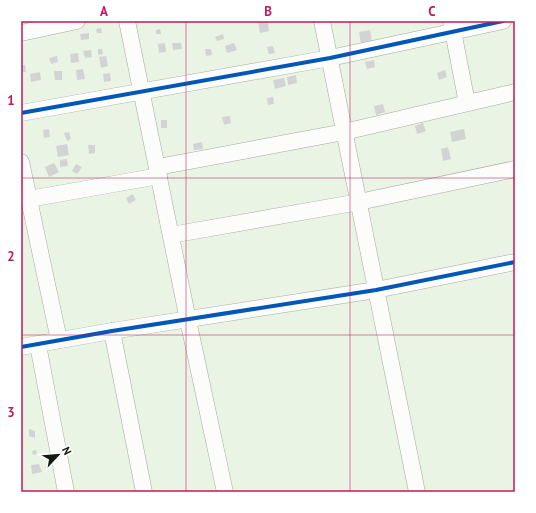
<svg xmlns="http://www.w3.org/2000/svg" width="536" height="513" viewBox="0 0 536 513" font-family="'PT Sans',sans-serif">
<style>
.building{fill:#d2d4d3}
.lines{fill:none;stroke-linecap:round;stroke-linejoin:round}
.minor-casing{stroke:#a2aa9f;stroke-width:17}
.minor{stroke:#fcfdfb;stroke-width:16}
.cycleway-casing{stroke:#fff;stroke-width:6}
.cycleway{stroke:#0057b8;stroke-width:4}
.grid{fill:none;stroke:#c2185b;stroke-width:1;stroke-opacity:0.55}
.neatline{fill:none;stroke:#c2185b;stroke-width:1.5}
.grid-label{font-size:13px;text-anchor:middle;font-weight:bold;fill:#c2185b}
</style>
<rect width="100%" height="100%" fill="#eaf4e5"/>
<g class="building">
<path d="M268 21 269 31 260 33 258 22Z"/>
<path d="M101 28 102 33H97L96 29Z"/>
<path d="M160 29 161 34H156V30Z"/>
<path d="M370 30 372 42 361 44 359 32Z"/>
<path d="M89 33V39L81 40 80 34Z"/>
<path d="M223 34 224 39 217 41 215 37Z"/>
<path d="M165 43 166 52 159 53 158 44Z"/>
<path d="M172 43H181L182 49 173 50Z"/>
<path d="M234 43 237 50 227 53 225 46Z"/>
<path d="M273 46 275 53 269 54 267 47Z"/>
<path d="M98 49H102L103 54 98 55Z"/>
<path d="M205 49H211L212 55 206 56Z"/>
<path d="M91 50 92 57 85 58 83 51Z"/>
<path d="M78 53 79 62 71 63 70 54Z"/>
<path d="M57 56 58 62 51 64 49 58Z"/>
<path d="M106 56 108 66 101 68 99 57Z"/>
<path d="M374 60 375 67 367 69 365 62Z"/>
<path d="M21 65H25L26 72H21Z"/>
<path d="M83 69 85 79 77 80 76 70Z"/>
<path d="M445 70 447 77 439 80 437 73Z"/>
<path d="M54 71H62V80H55Z"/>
<path d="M40 72 41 80 31 82 30 74Z"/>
<path d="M110 73 111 81 104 82 103 74Z"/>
<path d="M296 75 297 83 288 85 287 77Z"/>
<path d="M284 78 286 86 275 89 273 80Z"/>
<path d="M273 97 274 104 268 105 267 98Z"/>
<path d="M383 104 385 112 376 115 374 106Z"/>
<path d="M230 116 231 123 224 125 222 117Z"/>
<rect x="161" y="120" width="6" height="8"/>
<path d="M423 123 426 131 417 134 415 126Z"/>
<path d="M49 129 50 137 44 138 43 130Z"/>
<path d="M464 129 466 139 452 142 450 132Z"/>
<path d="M69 132 71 139 67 141 64 133Z"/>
<path d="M202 142 203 149 194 150 193 144Z"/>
<path d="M67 144 69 155 58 157 56 146Z"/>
<path d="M88 145H95V153L89 154Z"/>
<path d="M448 147 451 159 443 161 441 149Z"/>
<path d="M67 159 68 166 60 167V160Z"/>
<path d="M54 163 59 172 49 177 45 167Z"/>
<path d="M76 164 82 167 77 174 72 171Z"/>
<path d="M133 194 136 200 129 204 126 198Z"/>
<path d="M29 429 35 431V438L29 436Z"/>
<path d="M36 450 37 454 33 455 32 451Z"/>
<path d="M39 464 42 472 32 474 31 465Z"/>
</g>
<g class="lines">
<g class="minor-casing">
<g id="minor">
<path d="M127 21 188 320 225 492"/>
<path d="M322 21 417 492"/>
<path d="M451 21 467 103"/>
<path d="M21 33 77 21"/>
<path d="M21 113 330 58 503 21"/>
<path d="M21 162 59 340"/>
<path d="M158 167 344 132 515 92"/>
<path d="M29 199 159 176"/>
<path d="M171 235 359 202 515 169"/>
<path d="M112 331 144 492"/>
<path d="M38 345 66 492"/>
<path d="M21 347 112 331 376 290 515 262"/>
</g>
</g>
<use href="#minor" class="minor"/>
<g class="cycleway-casing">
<g id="cycleway">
<path d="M21 113 330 58 503 21"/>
<path d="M21 347 112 331 376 290 515 262"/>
</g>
</g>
<use href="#cycleway" class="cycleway"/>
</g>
<path class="grid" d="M186 21V492M350 21V492M21 178H515M21 335H515"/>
<rect width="536" height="513" fill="none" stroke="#ffffff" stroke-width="44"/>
<g transform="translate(58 455) rotate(64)" stroke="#ffffff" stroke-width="3" paint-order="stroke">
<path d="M0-3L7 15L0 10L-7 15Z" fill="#141a10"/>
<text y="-6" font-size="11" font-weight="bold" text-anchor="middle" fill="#141a10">N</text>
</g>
<rect x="22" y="22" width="492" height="469" class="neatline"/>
<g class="grid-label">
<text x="104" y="16">A</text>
<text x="268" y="16">B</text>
<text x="432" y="16">C</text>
<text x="11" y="105">1</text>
<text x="11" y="261">2</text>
<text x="11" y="417">3</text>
</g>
</svg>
